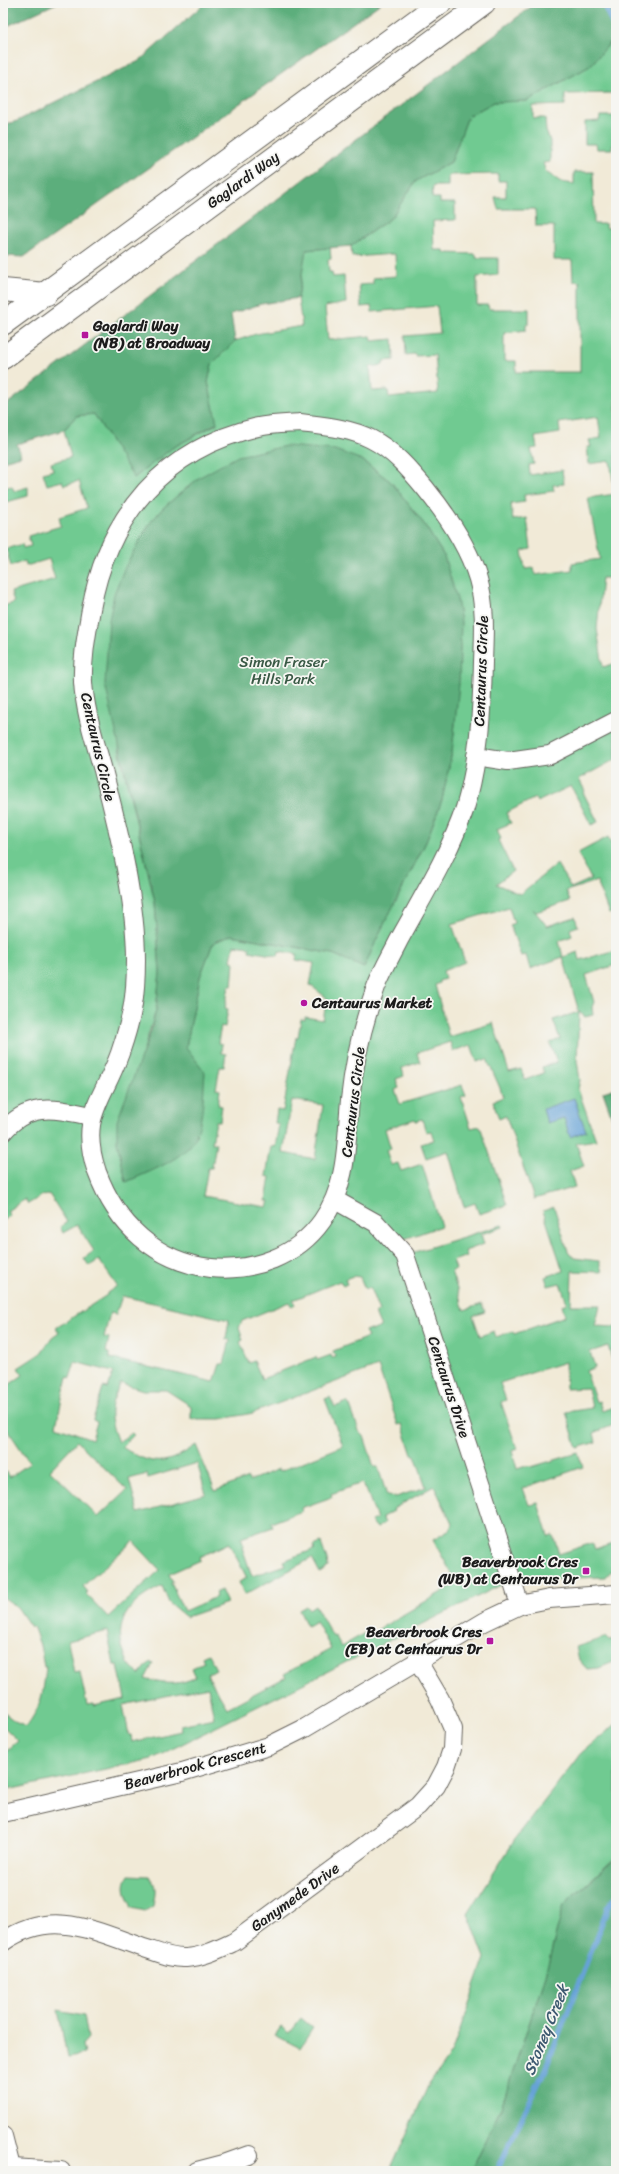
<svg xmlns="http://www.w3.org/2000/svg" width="619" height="2174" viewBox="0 0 619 2174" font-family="Sriracha,sans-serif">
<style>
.green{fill:#70ca91;stroke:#467356;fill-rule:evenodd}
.forest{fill:#5cae7b;stroke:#3c654c}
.water{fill:#66a3d7;stroke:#41607a}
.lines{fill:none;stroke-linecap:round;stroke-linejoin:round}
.stream{stroke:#66a3d7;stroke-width:5.5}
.minor-casing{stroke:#67645d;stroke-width:20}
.major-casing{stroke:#67645d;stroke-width:24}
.minor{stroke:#fff;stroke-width:18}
.major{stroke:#fff;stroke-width:22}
.poi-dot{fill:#b5179e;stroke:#f6f6f2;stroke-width:1.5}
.labels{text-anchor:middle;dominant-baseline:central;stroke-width:3.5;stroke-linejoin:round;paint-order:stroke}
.street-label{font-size:15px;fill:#1c1c1c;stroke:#f6f6f2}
.poi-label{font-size:15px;font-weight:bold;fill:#1c1c1c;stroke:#f6f6f2;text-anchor:start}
.park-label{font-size:15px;fill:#395945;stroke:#f6f6f2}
.water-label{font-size:16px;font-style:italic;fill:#3d5970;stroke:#f6f6f2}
</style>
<rect width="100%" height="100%" fill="#f6f6f2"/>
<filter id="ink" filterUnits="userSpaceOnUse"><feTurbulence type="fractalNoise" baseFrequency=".025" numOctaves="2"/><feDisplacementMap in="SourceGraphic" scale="8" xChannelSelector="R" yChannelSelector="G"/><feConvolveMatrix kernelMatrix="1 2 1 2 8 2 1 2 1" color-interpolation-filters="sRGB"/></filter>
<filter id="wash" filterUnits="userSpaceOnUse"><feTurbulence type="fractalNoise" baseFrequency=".012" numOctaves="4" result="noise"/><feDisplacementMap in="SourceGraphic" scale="16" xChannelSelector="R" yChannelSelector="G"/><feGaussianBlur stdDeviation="0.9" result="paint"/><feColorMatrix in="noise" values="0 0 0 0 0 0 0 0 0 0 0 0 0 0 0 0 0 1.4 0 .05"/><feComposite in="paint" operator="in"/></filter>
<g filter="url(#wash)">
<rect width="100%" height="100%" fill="#f1ead7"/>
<g class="green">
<path d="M616 36V93L565 94V105L533 106V118H545L546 131 550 141V162L543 163 546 172 561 182 574 184V172H593L594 224H606V228H616V578H602L597 629 603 667 616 663V759L579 779 585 791 583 792 598 822 591 825 571 786 537 802 535 798 506 813 511 823 497 829 501 839 498 840 513 871 496 884 520 894 557 864 571 888 591 879 578 853 608 837 616 853V861L612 863 616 875V919L613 913 609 914 597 881 566 891 570 901 536 912 533 909 547 926 575 917 578 926 570 929 572 936 559 941 563 957 578 952 580 960 616 950V969L615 965 586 975 594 1002 592 1007 593 1015 585 1017 579 1012 577 1061 580 1080 578 1089 596 1140 576 1143 584 1166 570 1171 575 1187 534 1199 506 1116 499 1119 493 1101 503 1097C499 1083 492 1072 487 1059L477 1062 471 1045 453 1051 450 1042 417 1053 420 1062 402 1068 404 1076 396 1079 399 1088 395 1090 400 1104 462 1085 466 1095 461 1097 471 1128 480 1126 507 1205 479 1214 475 1203 464 1207 448 1151 426 1158 421 1144 434 1140 431 1131 426 1132 422 1119 416 1121 415 1119 385 1129 391 1149 386 1150 391 1165 398 1163 401 1171 422 1164 441 1226 396 1242 405 1255 502 1225 503 1227 481 1234 484 1244 465 1251 467 1256 453 1261 456 1269 451 1271 464 1310 482 1304 485 1312 473 1316 480 1336 494 1331 496 1337 513 1331 514 1334 565 1316 562 1305 567 1303 560 1283 548 1286 545 1277 563 1271 543 1211 554 1207 568 1251 574 1258 599 1261 602 1272 572 1271 571 1305H600L595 1326 616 1327V1361L613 1362 608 1346 590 1352 595 1367 586 1371 596 1402 599 1401 602 1411 616 1406V1424L594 1433 596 1442 577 1448 566 1412 592 1408 588 1388 566 1389 565 1362 500 1383 506 1400 501 1402 517 1449 512 1451 517 1469 529 1465 531 1467 578 1453 583 1467 523 1488 529 1505 538 1503 548 1536 553 1535 559 1554 592 1543 595 1549 616 1542V1574L611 1571 606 1577 511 1580 152 1759 3 1791V1754L18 1741 3 1726V1712L20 1725 21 1724 26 1727C42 1705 43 1693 46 1667H44L40 1645 33 1626 31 1627 17 1607 3 1597V1474L7 1472 10 1477 30 1463 3 1423V1389L23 1375 18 1368 41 1353 52 1337 59 1332 56 1328 107 1295V1293L117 1286 99 1260 89 1266 84 1258 94 1251 77 1225 63 1233 60 1227 67 1222 49 1194 44 1196 43 1195 28 1204 25 1199 7 1211 10 1216 3 1220V606L14 603 11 592 55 579 49 559 26 566 25 561 11 566 6 549 22 544 23 548 31 546 28 536 61 526 59 517 87 508 79 481 64 485 62 481 47 485 43 473 53 470 51 463 71 457 64 430 76 416 94 414 134 478 172 448 217 424 208 382 212 364 235 341 256 334 302 326 298 298 305 250 330 248 331 259 328 260 329 272H332L333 277 344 276 346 303 325 307 328 340 371 336 372 341 393 339 394 360 383 361V365L370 367 372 391 388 390 389 398 438 393 435 355 415 356V354L406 355 405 336 440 333 437 306 372 312 371 306 361 307 359 285 373 284V278L396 276 395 254 352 257 351 246 391 218 416 181 451 162 468 116 494 102 527 101 590 66ZM498 174V181H506V197H495L498 209H535L536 226H554V260H572L573 281 580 282V372H516V361H504V333L526 330V324H529V309H489L488 305H477V277L498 275V258H476V254L445 253 444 250H434L433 221 455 220V203H440V198H432L433 186H448V175ZM598 417 601 438 589 440 591 447H587L589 464 610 461 615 494 588 498 600 559 572 563V570L535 575 534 568 525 569 522 551 531 549 527 518 513 520 511 504 525 502 524 495 554 491 553 485 564 484 562 470 530 475 529 465 534 464 531 449 537 448 535 437 560 433 559 423ZM362 460 391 482 424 524 444 556 455 724 452 752 442 800 426 842 380 932 364 968 333 954 231 935 213 943 200 977 186 1047 181 1153 160 1166 126 1182 138 1068 156 1010 160 972 155 902 119 749 150 523 164 507 200 477ZM509 907 514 923 510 925 521 956 526 955 530 969 563 957 579 1012 553 1020 560 1039 550 1043 557 1062 542 1067 544 1073 525 1080 521 1069 509 1072 493 1023 449 1037 435 985 439 983V981L445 979 443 971 465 962 452 924ZM234 945 250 947 249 951 278 956 279 951 297 954 296 960 314 963 310 985 327 998 323 1020 305 1017V1020L301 1019 298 1037H296L283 1111 277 1110 275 1123 279 1124 275 1147 271 1146 266 1176 270 1177 266 1201H269L267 1207 203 1196 208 1168H212L216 1143H212L216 1121H220L222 1106 218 1105 220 1090 216 1089 220 1067H224L226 1054 221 1053 222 1044 218 1043 221 1026 225 1027 228 1009 225 1008 229 986H232L234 962 231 961ZM292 1100 323 1105 315 1159 283 1153ZM353 1276 360 1277 365 1289 370 1288 379 1311 375 1313 381 1327 371 1331 370 1329 365 1331 368 1337 333 1351 335 1357 332 1358 331 1355 317 1360 316 1357 262 1379 254 1361 249 1363 240 1342 243 1340 239 1328 242 1321 289 1302 292 1307 295 1305 293 1300 340 1281 343 1286 347 1284 345 1279ZM122 1296 229 1320 226 1339 230 1340 224 1364H220L214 1382 109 1358V1353L106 1352 109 1338 104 1337 110 1313 116 1314ZM75 1362 113 1372 108 1388 103 1387 93 1420 97 1422 92 1439 56 1426 67 1377 70 1378ZM378 1366 398 1425 402 1424 412 1455H415L426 1487 396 1497 387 1496 378 1467H374L364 1436 359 1431 350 1406 347 1402 335 1407 330 1397 325 1399 343 1446 280 1471 279 1469 249 1481 248 1478 215 1491 196 1445C166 1466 153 1467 122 1447L134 1435 132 1433 118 1442C108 1417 108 1407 121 1383L143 1390H166L191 1406V1419H221L253 1413ZM77 1441 127 1490 98 1517 50 1470ZM197 1463 206 1494 138 1513 129 1479 147 1474 148 1478ZM362 1483 364 1489H366L377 1519 371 1521 377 1528 385 1523 382 1517 394 1511 393 1509 434 1486 452 1523 450 1530 433 1540 457 1583 372 1633 370 1630 341 1647 335 1636 333 1637 315 1605 309 1609 306 1606 299 1610 307 1626 316 1621 331 1649 284 1674 286 1677 227 1708 207 1674 216 1669 208 1654 202 1657 204 1662 191 1668 196 1677C178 1686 163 1684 145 1679L153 1664 150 1662 139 1675C135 1670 128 1664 126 1658 110 1621 131 1601 162 1586L169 1603 186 1617 227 1603 221 1590 215 1593 216 1597 184 1611 171 1583 173 1582 169 1574 200 1560 199 1557 229 1543 247 1578 239 1582 244 1595 312 1558 320 1573 328 1567 327 1560 321 1543 314 1546 315 1549 283 1561 285 1565 252 1576 242 1547 244 1546 241 1538 273 1527 271 1523 302 1511 301 1508 332 1497 331 1494ZM133 1541 160 1570 108 1617 86 1594 88 1592 83 1586ZM107 1631 114 1665H118L125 1699 94 1706V1704L87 1705 80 1672 74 1673 68 1641ZM208 1687 214 1718 180 1725 181 1731 132 1742 131 1735H129L123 1705Z"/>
<path d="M600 116H616V145H612V149H597L596 144H585V122L599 121Z"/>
<path d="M12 486 14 491 28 487V496L3 503V488Z"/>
<path d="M606 1637 610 1641 616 1640V1661L599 1668 587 1669 579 1660 576 1647Z"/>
<path d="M616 1724V1857L564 1904 545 1975 501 2108 471 2171H390L428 2086 452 2052 485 1958 468 1913 516 1838 581 1753Z"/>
<path d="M129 1875 149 1876C158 1886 155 1894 153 1906L145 1911 132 1908C127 1895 121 1887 129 1875Z"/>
<path d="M58 2010 84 2015 88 2038 82 2045 84 2054 67 2057Z"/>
<path d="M301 2018 313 2028 300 2048 275 2035 281 2027 289 2033Z"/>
</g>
<g class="forest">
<path d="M3 3H57L3 28Z"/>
<path d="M205 3H381L24 257 3 256V125L17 121 139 61Z"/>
<path d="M536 3H616V36L590 66 527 101 494 102 468 116 451 162 416 181 391 218 351 246 306 250 298 298 261 304 231 314 235 341 212 364 208 382 217 423 172 448 134 478 94 414 76 416 64 430 17 444 21 456 3 461V407Z"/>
<path d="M286 446 335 450 362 460 391 482 424 524 444 556 457 599 461 622 459 684 452 752 442 800 426 842 380 932 364 968 333 954 231 935 213 943 200 977 186 1047 205 1072C203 1093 204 1116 196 1136 188 1158 146 1173 126 1182L117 1142V1121L151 1031 156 1010 160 972 155 902 105 684 109 621 114 594 124 569 139 542 150 523 164 507 200 477 238 456Z"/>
<path d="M616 1088V1129L603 1092Z"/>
<path d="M616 1159V1207L608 1209Z"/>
<path d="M616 1858V2171H471L501 2108 545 1975 564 1904Z"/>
</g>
<path class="water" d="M574 1098 586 1131 570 1137 564 1118 547 1123 543 1109Z"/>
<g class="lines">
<g class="stream">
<path d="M603 3 616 32"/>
<path d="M497 2171 547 2065 608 1907 616 1897"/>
</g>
</g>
</g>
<g filter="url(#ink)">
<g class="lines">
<g class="minor-casing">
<g id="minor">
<path d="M300 423C323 426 350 428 371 439 393 450 410 470 425 488 447 515 468 545 478 579 486 607 484 634 483 662 482 711 479 761 465 808 450 853 422 898 399 940 391 956 382 971 376 987 363 1023 354 1062 350 1100 346 1142 348 1185 322 1221 297 1256 254 1272 211 1268 156 1262 116 1224 97 1172 78 1116 103 1101 120 1053 132 1018 136 997 136 960 136 901 119 832 104 774 96 744 85 713 83 682 82 657 87 633 91 609 108 515 164 449 258 427 271 424 286 424 300 423Z"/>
<path d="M476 756 508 761 550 755 616 721"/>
<path d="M3 1132C29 1101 56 1109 91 1116"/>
<path d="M335 1200 376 1223 405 1255 520 1605"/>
<path d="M3 1813 182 1772 269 1746 305 1728 484 1622 520 1605 549 1599 616 1594"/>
<path d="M3 1942C53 1907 96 1932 147 1949 159 1953 173 1959 186 1958 203 1957 219 1949 234 1942L418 1806 436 1786 446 1767 452 1749 453 1729 440 1699 417 1660"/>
<path d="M3 2136 12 2171"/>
<path d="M12 2168 61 2171"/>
<path d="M197 2171 224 2164 249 2155"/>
</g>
</g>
<g class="major-casing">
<g id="major">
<path d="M3 290 46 294"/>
<path d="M3 324 440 3"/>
<path d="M3 358 484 3"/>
</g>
</g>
<use href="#minor" class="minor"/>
<use href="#major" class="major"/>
</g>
</g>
<g class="poi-dot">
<rect x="81" y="331" width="8" height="8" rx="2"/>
<circle cx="304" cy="1003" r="4"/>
<rect x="582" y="1567" width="8" height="8" rx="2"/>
<rect x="486" y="1637" width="8" height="8" rx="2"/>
</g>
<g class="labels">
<g class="street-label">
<text transform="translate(243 180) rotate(-36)">Gaglardi Way</text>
<text transform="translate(481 671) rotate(-88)">Centaurus Circle</text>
<text transform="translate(98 747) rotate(77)">Centaurus Circle</text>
<text transform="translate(353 1102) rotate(-83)">Centaurus Circle</text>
<text transform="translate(449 1387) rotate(72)">Centaurus Drive</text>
<text transform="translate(195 1766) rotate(-15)">Beaverbrook Crescent</text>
<text transform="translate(295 1897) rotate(-36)">Ganymede Drive</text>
</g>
<g class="poi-label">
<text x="93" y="326">Gaglardi Way<tspan x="93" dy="17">(NB) at Broadway</tspan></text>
<text x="312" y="1003">Centaurus Market</text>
<text x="578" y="1562" text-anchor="end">Beaverbrook Cres<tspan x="578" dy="17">(WB) at Centaurus Dr</tspan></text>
<text x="482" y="1632" text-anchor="end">Beaverbrook Cres<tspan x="482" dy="17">(EB) at Centaurus Dr</tspan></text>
</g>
<g class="park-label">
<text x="283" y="662">Simon Fraser<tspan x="283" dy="17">Hills Park</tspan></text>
</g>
<g class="water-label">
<text transform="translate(546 2030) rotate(-68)">Stoney Creek</text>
</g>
</g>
<rect width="619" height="2174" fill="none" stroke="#f6f6f2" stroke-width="16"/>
</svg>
